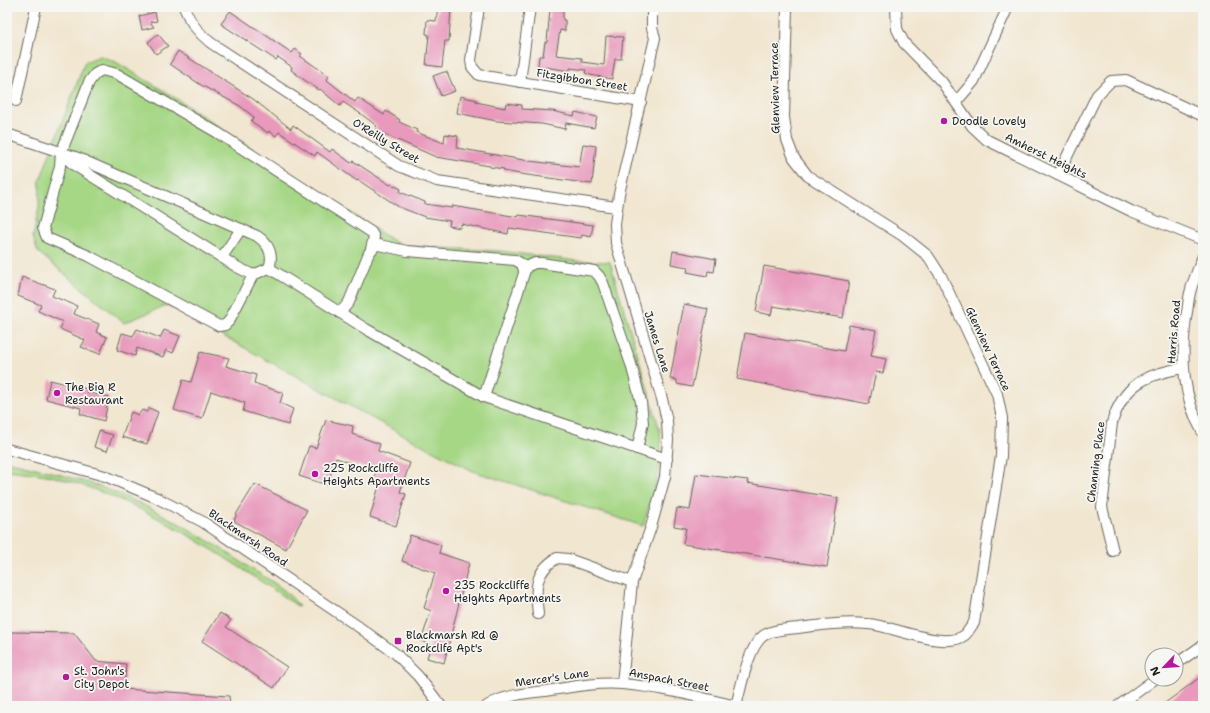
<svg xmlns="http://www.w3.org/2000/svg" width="1210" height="713" viewBox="0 0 1210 713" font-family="'Shantell Sans',sans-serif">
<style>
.green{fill:#a6d785;stroke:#617a50}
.building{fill:#e899bc}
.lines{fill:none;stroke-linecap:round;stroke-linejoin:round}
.minor-casing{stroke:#67635b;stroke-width:12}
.minor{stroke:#fff;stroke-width:10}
.poi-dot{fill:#b5179e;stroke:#f6f6f2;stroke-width:1.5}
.labels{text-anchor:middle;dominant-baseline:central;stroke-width:3.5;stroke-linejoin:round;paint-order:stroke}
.street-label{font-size:11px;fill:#1c1c1c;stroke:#f6f6f2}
.poi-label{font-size:11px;fill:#1c1c1c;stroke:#f6f6f2;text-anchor:start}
</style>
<rect width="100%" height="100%" fill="#f6f6f2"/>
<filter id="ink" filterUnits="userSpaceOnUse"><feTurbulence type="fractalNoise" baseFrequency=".025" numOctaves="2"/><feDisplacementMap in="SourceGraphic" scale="8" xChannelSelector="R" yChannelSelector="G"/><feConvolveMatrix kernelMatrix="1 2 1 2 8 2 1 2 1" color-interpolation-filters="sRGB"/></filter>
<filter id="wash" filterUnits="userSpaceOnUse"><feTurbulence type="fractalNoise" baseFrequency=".012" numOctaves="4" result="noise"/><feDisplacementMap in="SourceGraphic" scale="16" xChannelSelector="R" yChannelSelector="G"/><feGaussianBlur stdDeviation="0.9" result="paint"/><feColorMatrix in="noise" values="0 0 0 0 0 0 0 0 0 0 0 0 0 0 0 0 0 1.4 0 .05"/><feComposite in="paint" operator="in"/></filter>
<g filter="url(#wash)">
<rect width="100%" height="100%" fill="#f1e6d0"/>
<g class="green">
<path d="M100 56 114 61 169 94 401 246 499 251 577 261 610 262 660 431C664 465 653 494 643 526L473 471 401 434 167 305 124 323 38 252 33 237 39 207 40 180 85 62Z"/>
<path d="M7 461C37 468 68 476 98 486 153 506 202 535 250 568 267 579 288 589 299 607 223 556 146 501 55 477 40 473 23 472 7 470Z"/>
</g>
<g id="blocks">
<g class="building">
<path d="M438 7H451L449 41H445L442 67 426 65 429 35 426 34 427 20 436 21Z"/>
<path d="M550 9 563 10V20H565V31L560 30 556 55 582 58V62L604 65 606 36 623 37 621 59H615L612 79 590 75 585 73 586 70 570 68V71L538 66 539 56H543L545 42H547Z"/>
<path d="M230 11 292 53 295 49 302 54 300 56 329 76 327 80 355 102 358 98 384 115 386 111 400 120 399 122 417 130 416 132 444 143 445 134 458 136 457 148 529 161 579 167 583 144 596 146 592 184 520 174 504 171V169L490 167V166L436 157 386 135 375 128 377 126 361 114 343 102 340 106 320 89 319 90 303 79 291 70 292 67 278 57 276 60 221 24Z"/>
<path d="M155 12 157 21 150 22 154 27 142 30 139 16Z"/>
<path d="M158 34 168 46 156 54 148 42Z"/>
<path d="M178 51 253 99 291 129 293 125 330 152 332 149 351 163 353 161 390 185 391 184 401 189 400 192 425 202V204L452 208V206L518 217 519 215 593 225 591 237 582 235 581 238 509 228 508 234 461 224 460 228 449 226 450 221 425 217 399 207 358 180 357 181 317 152 315 156 279 132 276 136 269 131 268 133 251 121 254 117 240 106 201 85 170 64Z"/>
<path d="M444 72H447L455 91 441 96 433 76Z"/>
<path d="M460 96 477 100 476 102 505 108 506 103 522 105V109L552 111 574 116 575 112 597 117 594 128 566 123 565 129 542 124 497 121 457 113Z"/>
<path d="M673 251 716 259 714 272 708 271 707 276 687 272 688 267 671 264Z"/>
<path d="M764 266 849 281 843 318 773 306 771 315 756 312Z"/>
<path d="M22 277 55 289 52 296 77 306 74 314 99 324 96 332 107 337 100 354 81 347 85 340 60 329 63 322 38 311 41 305 18 296Z"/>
<path d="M684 304 708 309 692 387 677 384V380L670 379Z"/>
<path d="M849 325 876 330 871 356 886 359 883 373 876 372 869 404 737 379 745 333 844 351Z"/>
<path d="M137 329 160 338 164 330 180 336 173 353 166 350 163 357 137 348 135 356 117 350 122 333 133 336Z"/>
<path d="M200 352 229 358 226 366 256 375 254 383 283 393 280 403 293 409 288 425 243 411 245 403 211 391 202 419 174 410 183 380 191 382Z"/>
<path d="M50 380 87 389V392L109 397 104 421 80 414 81 408 46 399Z"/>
<path d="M149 408 158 412 147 444 122 437 131 412 138 415 142 410 147 412Z"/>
<path d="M326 420 353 426 352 434 380 444 378 451 410 463 400 492 406 494 396 526 370 517 379 486 371 483 376 472 336 458 327 485 299 476 309 446 316 448Z"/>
<path d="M99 431 113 435 107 451 94 447Z"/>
<path d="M696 474 748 480 747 483 838 498 827 567 683 544 686 528 674 526 677 508 690 510Z"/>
<path d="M255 484 307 510 286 549 234 521 237 513Z"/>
<path d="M410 535 441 545 439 553 469 563 444 663 427 658 431 645 421 641 431 611 424 608 435 573 402 561Z"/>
<path d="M220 613 231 620 226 627 287 667 274 688 202 641Z"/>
<path d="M11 632 74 633 96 661 126 664 124 689 229 696 230 706H7V635Z"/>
<path d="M1203 675V699L1194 706H1161Z"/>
</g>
</g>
</g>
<g filter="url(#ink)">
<use href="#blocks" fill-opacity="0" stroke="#67635b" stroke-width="1"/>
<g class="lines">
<g class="minor-casing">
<g id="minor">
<path d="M184 7C190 23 198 33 211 43L399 166 437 181 616 207"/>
<path d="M479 7 471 60 472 67 479 75 641 102"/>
<path d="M896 7 897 29 904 43 942 82 972 126 987 140 1131 211 1203 240"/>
<path d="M520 82 530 7"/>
<path d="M16 101 36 7"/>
<path d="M956 102 974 81 1008 7"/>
<path d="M7 134 78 158 257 236C269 244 274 255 269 268L253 275 237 267 74 165 61 153"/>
<path d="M1058 175 1097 95 1111 81 1126 80 1203 116"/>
<path d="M1203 256C1199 268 1193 280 1190 293 1188 301 1188 309 1186 317 1181 358 1182 396 1203 433"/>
<path d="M222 257 241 229"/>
<path d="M269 268 366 329 484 397 667 459"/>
<path d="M253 275 229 321 225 325 219 326 89 256 47 238 43 228 60 166 61 153 89 82 95 74 102 70 117 74 218 133 371 232 374 237 371 249"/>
<path d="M340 313 349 302 369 253 375 246 379 245 407 251 515 260 522 264 524 271"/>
<path d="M484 397 526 267 535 263H541L594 271 599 276 603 283 631 364 641 402 643 423 637 449"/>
<path d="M7 449 105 476 157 498 203 522 359 627 396 654 418 676 441 706"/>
<path d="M1113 551 1102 507 1112 423C1123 385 1146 374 1183 368"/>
<path d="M538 614C535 589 534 572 557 558L568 559 632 582"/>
<path d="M1176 664 1203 645"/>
<path d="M622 684 632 582 651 527 665 477 668 440 667 421 662 399 616 243 615 224 619 194 655 38 652 28V7"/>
<path d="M487 706C504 695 526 693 546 691 571 687 597 682 622 684 660 687 699 697 736 706"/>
<path d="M736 706C741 688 748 647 763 636 772 629 788 629 798 628 821 625 844 622 868 624 891 625 944 651 965 635 968 632 971 626 974 623L1001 456 1002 418 997 394 941 276 928 256 903 236 808 176 794 158 787 140 784 117 787 7"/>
<path d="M1118 706 1155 679"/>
</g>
</g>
<use href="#minor" class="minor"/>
</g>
</g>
<g class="poi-dot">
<circle cx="944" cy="121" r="4"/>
<circle cx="57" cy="393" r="4"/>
<circle cx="315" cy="474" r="4"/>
<circle cx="446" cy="591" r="4"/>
<rect x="394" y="637" width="8" height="8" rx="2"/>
<circle cx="66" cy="677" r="4"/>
</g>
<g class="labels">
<g class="street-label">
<text transform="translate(582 80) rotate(9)">Fitzgibbon Street</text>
<text transform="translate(775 88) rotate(-91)">Glenview Terrace</text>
<text transform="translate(386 141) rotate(31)">O'Reilly Street</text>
<text transform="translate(1046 156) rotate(26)">Amherst Heights</text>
<text transform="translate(1174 332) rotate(-85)">Harris Road</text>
<text transform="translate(657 342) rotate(73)">James Lane</text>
<text transform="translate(988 349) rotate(65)">Glenview Terrace</text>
<text transform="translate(1096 462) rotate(-83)">Channing Place</text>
<text transform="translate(248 538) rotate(34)">Blackmarsh Road</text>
<text transform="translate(552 678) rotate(-8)">Mercer's Lane</text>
<text transform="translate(669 680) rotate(11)">Anspach Street</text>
</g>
<g class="poi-label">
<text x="952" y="121">Doodle Lovely</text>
<text x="65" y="387">The Big R<tspan x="65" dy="13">Restaurant</tspan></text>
<text x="323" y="468">225 Rockcliffe<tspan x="323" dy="13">Heights Apartments</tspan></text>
<text x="454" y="585">235 Rockcliffe<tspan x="454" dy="13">Heights Apartments</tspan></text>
<text x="406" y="635">Blackmarsh Rd @<tspan x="406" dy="13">Rockclife Apt's</tspan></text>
<text x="74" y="671">St. John's<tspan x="74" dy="13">City Depot</tspan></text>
</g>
</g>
<rect width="1210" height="713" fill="none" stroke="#f6f6f2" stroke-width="24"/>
<g transform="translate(1164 667) rotate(245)"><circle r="19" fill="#f6f6f2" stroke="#9f9f9c"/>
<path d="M0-3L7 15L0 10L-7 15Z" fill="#b5179e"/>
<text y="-6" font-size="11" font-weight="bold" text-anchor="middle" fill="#1c1c1c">N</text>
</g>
</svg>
